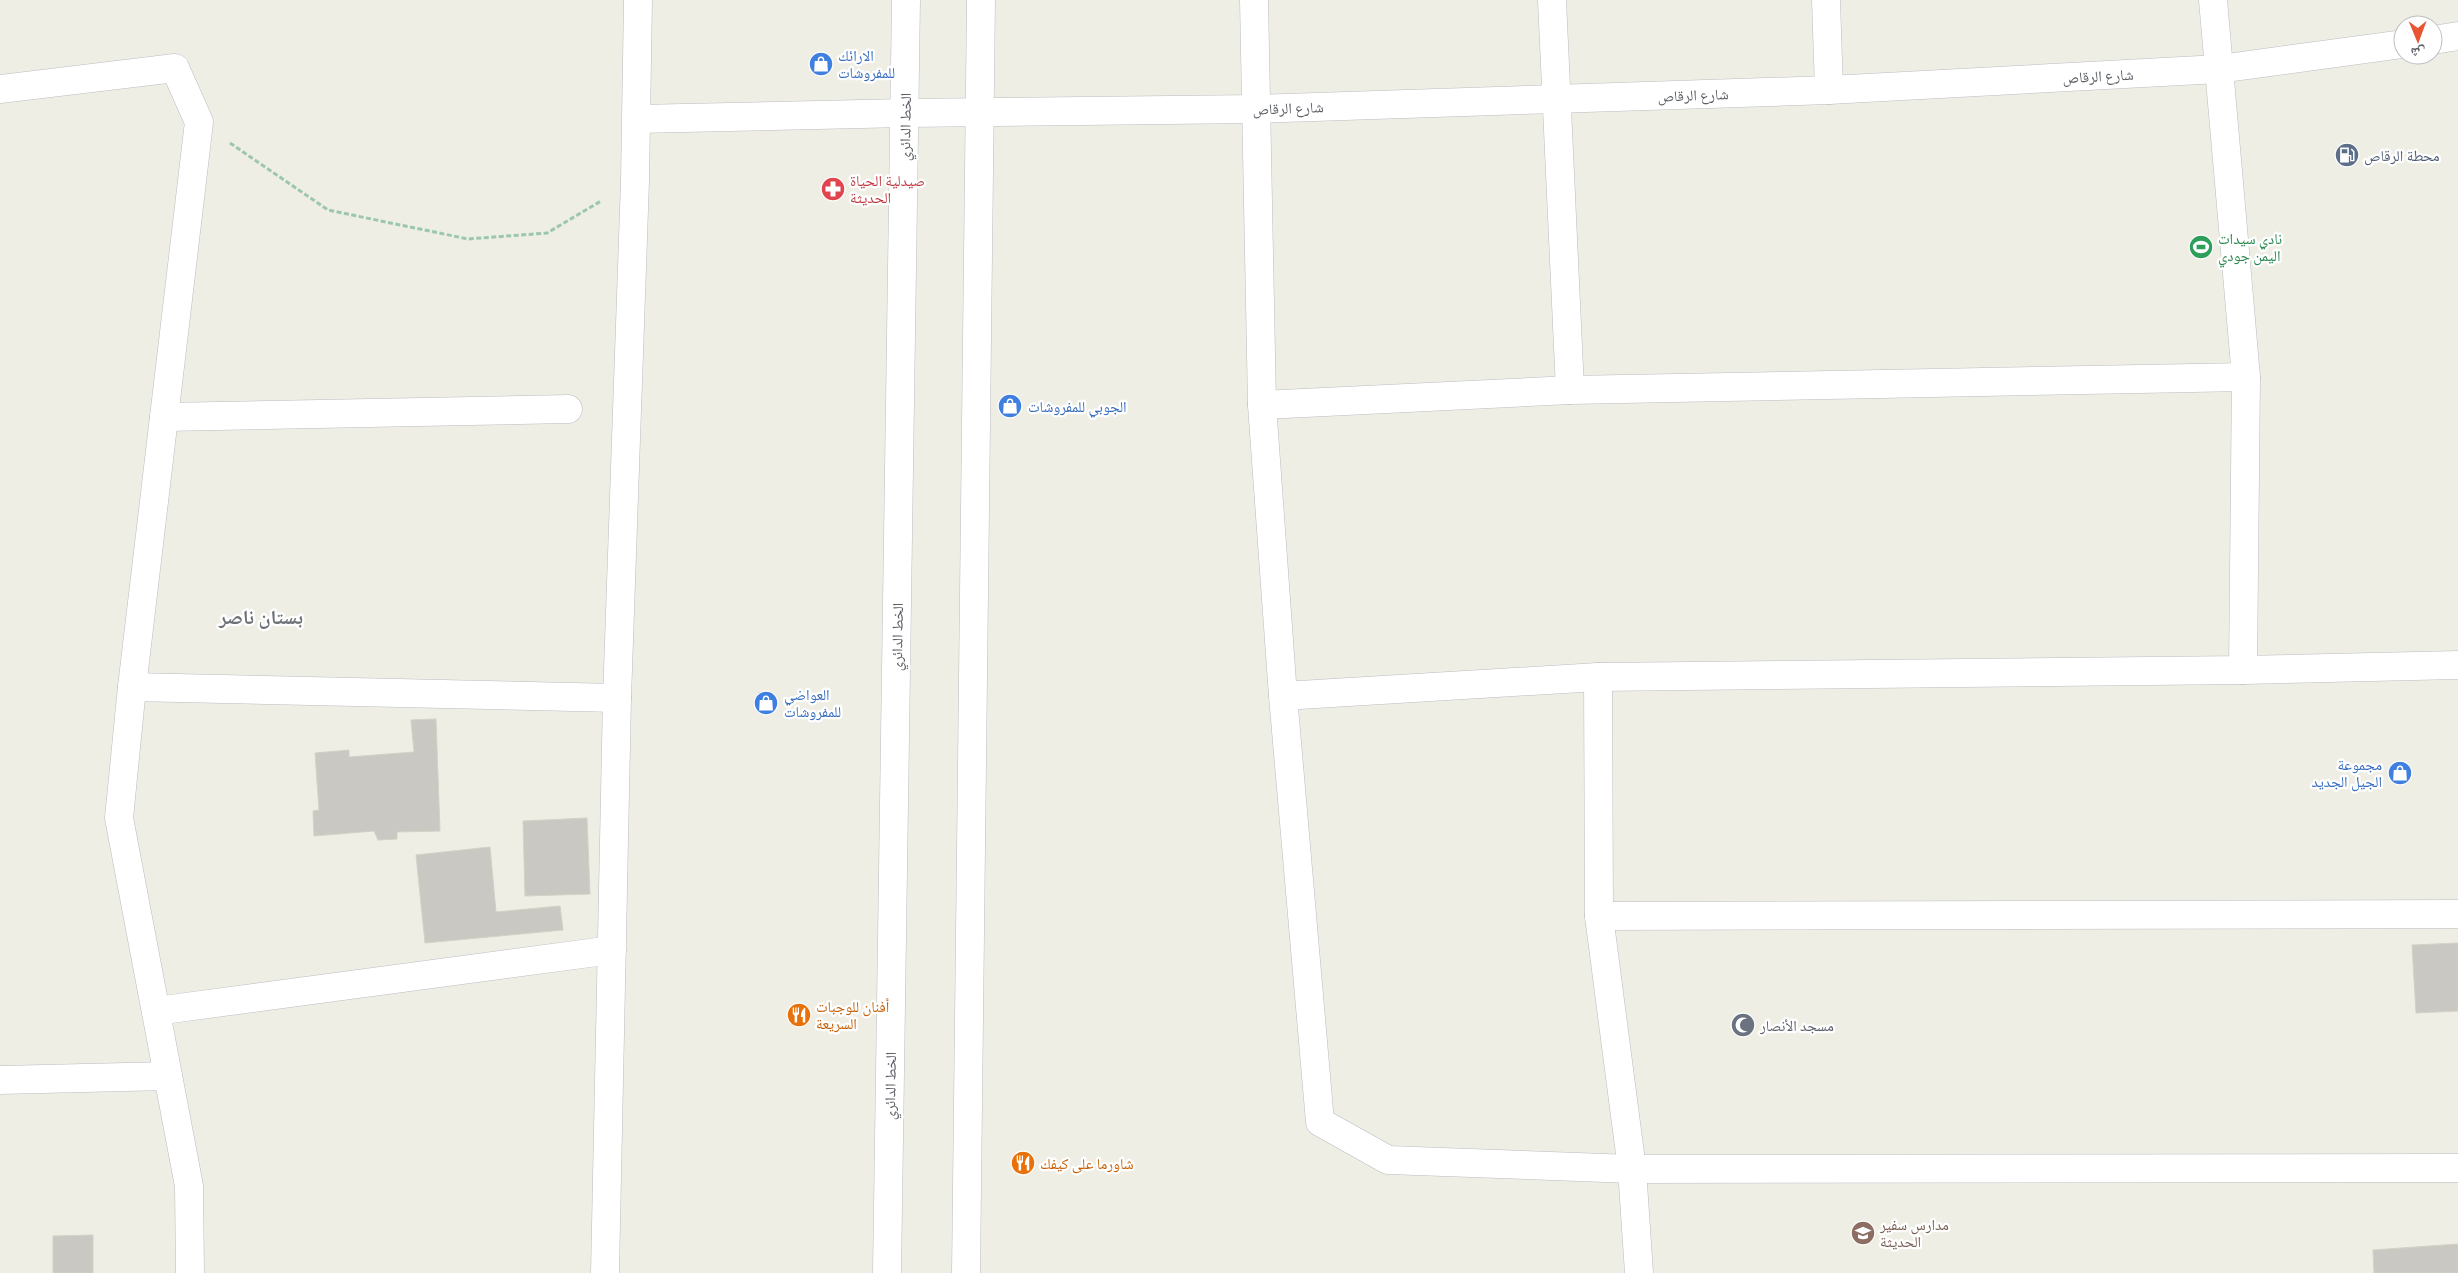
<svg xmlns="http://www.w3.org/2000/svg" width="2458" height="1273" viewBox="0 0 2458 1273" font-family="'Titillium Web','Noto Naskh Arabic',sans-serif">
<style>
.building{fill:#cac8c2;stroke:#d4d1c4}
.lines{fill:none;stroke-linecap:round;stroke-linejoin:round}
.minor-casing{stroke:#babcc1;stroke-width:29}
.tertiary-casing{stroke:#babcc1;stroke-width:29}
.secondary-casing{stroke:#bbbdc3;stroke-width:29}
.path{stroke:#9bc7ad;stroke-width:3;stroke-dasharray:5 2.5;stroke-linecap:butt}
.minor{stroke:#fff;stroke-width:28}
.tertiary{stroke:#fff;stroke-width:28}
.secondary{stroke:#fff;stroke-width:28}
.labels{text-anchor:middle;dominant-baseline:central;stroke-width:4.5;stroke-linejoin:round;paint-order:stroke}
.shop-label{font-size:15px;fill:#366cbe;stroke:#fff;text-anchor:start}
.street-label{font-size:15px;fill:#5d6066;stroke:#fff}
.service-label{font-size:15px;fill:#4e5e75;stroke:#fff;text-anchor:start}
.health-label{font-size:15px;fill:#be3a42;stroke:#fff;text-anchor:start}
.leisure-label{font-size:15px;fill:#27864d;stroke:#fff;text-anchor:start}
.food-label{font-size:15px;fill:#c56008;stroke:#fff;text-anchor:start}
.worship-label{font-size:15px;fill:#5b616d;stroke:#fff;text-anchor:start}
.education-label{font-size:15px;fill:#785e54;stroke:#fff;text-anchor:start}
.district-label{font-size:20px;font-weight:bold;fill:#6e7278;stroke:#fff}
</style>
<rect width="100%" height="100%" fill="#efeee5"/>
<g class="building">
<path d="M436 719 440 831 397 832V839L378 840 374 831 314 836 313 811 319 810 315 753 349 750V757L414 752 411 720Z"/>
<path d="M587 818 590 894 525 896 523 821Z"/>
<path d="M490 847 496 912 560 906 563 930 425 943 416 855Z"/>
<path d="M2458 943V1011L2416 1013 2412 945Z"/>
<path d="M93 1235V1273H53V1236Z"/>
<path d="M2458 1244V1273H2374L2373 1250Z"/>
</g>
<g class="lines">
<g class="minor-casing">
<g id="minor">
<path d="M1254 0 1262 405 1283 696 1320 1122 1388 1160 1632 1169 2458 1168"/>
<path d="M1552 0 1570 390"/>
<path d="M1826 0 1829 90"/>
<path d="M0 89 175 68 199 122 132 687 119 818 189 1186 190 1273"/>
<path d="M637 119 905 113"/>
<path d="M1262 405 1570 390 2246 377"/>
<path d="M164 417 568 409"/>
<path d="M2243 670 2458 665"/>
<path d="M1598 677 1599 916 1632 1169 1639 1273"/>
<path d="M132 687 617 698"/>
<path d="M1283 696 1598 677 2243 670 2246 377 2213 0"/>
<path d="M1599 916 2458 914"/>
<path d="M156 1011 612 950"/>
<path d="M0 1080 168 1076"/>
<path d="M605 1273 617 698 635 181 638 0"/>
</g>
</g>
<g class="tertiary-casing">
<g id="tertiary">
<path d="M2433 40 2458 36"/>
<path d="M905 113 1255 109 1829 90 2219 69 2403 44"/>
</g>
</g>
<g class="secondary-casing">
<g id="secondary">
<path d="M887 1273 906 0"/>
<path d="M966 1273 981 0"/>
</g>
</g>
<path class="path" d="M230 143 328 210 468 239 547 233 601 201"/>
<use href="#minor" class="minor"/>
<use href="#tertiary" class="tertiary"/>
<use href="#secondary" class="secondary"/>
</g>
<defs>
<g id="shop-disc" transform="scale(1.25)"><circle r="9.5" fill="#3f7fe0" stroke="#fff"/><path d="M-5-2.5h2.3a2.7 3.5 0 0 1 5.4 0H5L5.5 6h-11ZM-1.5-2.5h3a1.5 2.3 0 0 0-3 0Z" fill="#fff"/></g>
<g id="fuel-disc" transform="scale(1.25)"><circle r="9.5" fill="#5c6f8a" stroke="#fff"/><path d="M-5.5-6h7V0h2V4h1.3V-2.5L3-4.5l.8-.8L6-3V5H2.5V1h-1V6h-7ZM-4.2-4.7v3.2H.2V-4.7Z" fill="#fff"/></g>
<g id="pharmacy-disc" transform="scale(1.25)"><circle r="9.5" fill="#e0444e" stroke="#fff"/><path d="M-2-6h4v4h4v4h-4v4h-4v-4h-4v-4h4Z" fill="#fff"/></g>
<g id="stadium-disc" transform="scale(1.25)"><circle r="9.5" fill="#2e9e5b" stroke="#fff"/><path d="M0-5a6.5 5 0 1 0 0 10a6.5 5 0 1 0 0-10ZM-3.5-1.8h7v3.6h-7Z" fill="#fff"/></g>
<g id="restaurant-disc" transform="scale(1.25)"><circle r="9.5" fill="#e8710a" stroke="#fff"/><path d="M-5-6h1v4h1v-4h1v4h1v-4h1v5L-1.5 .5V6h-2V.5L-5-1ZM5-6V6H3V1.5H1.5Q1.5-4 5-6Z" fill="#fff"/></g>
<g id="mosque-disc" transform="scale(1.25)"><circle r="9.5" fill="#6b7280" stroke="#fff"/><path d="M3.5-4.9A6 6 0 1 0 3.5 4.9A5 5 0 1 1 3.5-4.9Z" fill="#fff"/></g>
<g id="school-disc" transform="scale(1.25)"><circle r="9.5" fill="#8d6e63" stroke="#fff"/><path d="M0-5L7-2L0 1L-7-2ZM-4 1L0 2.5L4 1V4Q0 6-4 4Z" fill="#fff"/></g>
</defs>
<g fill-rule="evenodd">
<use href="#shop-disc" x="821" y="64"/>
<use href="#fuel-disc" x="2347" y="155"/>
<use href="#pharmacy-disc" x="833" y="189"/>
<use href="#stadium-disc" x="2201" y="247"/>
<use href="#shop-disc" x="1010" y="406"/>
<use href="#shop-disc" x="766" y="703"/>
<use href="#shop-disc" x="2400" y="773"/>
<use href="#restaurant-disc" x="799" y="1015"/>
<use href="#mosque-disc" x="1743" y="1025"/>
<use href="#restaurant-disc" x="1023" y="1163"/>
<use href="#school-disc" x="1863" y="1233"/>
</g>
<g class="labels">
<g class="shop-label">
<text x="838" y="55">الارائك<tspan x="838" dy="17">للمفروشات</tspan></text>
<text x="1028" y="406">الجوبي للمفروشات</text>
<text x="784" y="694">العواضي<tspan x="784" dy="17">للمفروشات</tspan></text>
<text x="2382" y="764" text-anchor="end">مجموعة<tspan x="2382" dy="17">الجيل الجديد</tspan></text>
</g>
<g class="street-label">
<text transform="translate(2098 76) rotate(-3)">شارع الرقاص</text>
<text transform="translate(1693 95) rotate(-2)">شارع الرقاص</text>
<text transform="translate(1288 108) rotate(-2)">شارع الرقاص</text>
<text transform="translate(905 127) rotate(-89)">الخط الدائري</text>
<text transform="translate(897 637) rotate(-89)">الخط الدائري</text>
<text transform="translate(890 1086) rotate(-89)">الخط الدائري</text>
</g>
<g class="service-label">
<text x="2364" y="155">محطة الرقاص</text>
</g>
<g class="health-label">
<text x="850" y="180">صيدلية الحياة<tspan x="850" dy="17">الحديثة</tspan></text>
</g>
<g class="leisure-label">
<text x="2218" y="238">نادي سيدات<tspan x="2218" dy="17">اليمن جودي</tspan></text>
</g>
<g class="food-label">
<text x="816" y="1006">أفنان للوجبات<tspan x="816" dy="17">السريعة</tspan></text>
<text x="1040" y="1163">شاورما على كيفك</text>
</g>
<g class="worship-label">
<text x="1760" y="1025">مسجد الأنصار</text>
</g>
<g class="education-label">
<text x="1880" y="1224">مدارس سفير<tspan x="1880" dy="17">الحديثة</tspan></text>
</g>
<g class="district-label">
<text x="261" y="616">بستان ناصر</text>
</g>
</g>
<g transform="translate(2418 40) rotate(179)"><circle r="24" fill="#ffffff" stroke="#bebfc2"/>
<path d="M0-4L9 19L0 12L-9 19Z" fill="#e75533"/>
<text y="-8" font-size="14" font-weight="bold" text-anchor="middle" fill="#5d6066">ش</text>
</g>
</svg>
